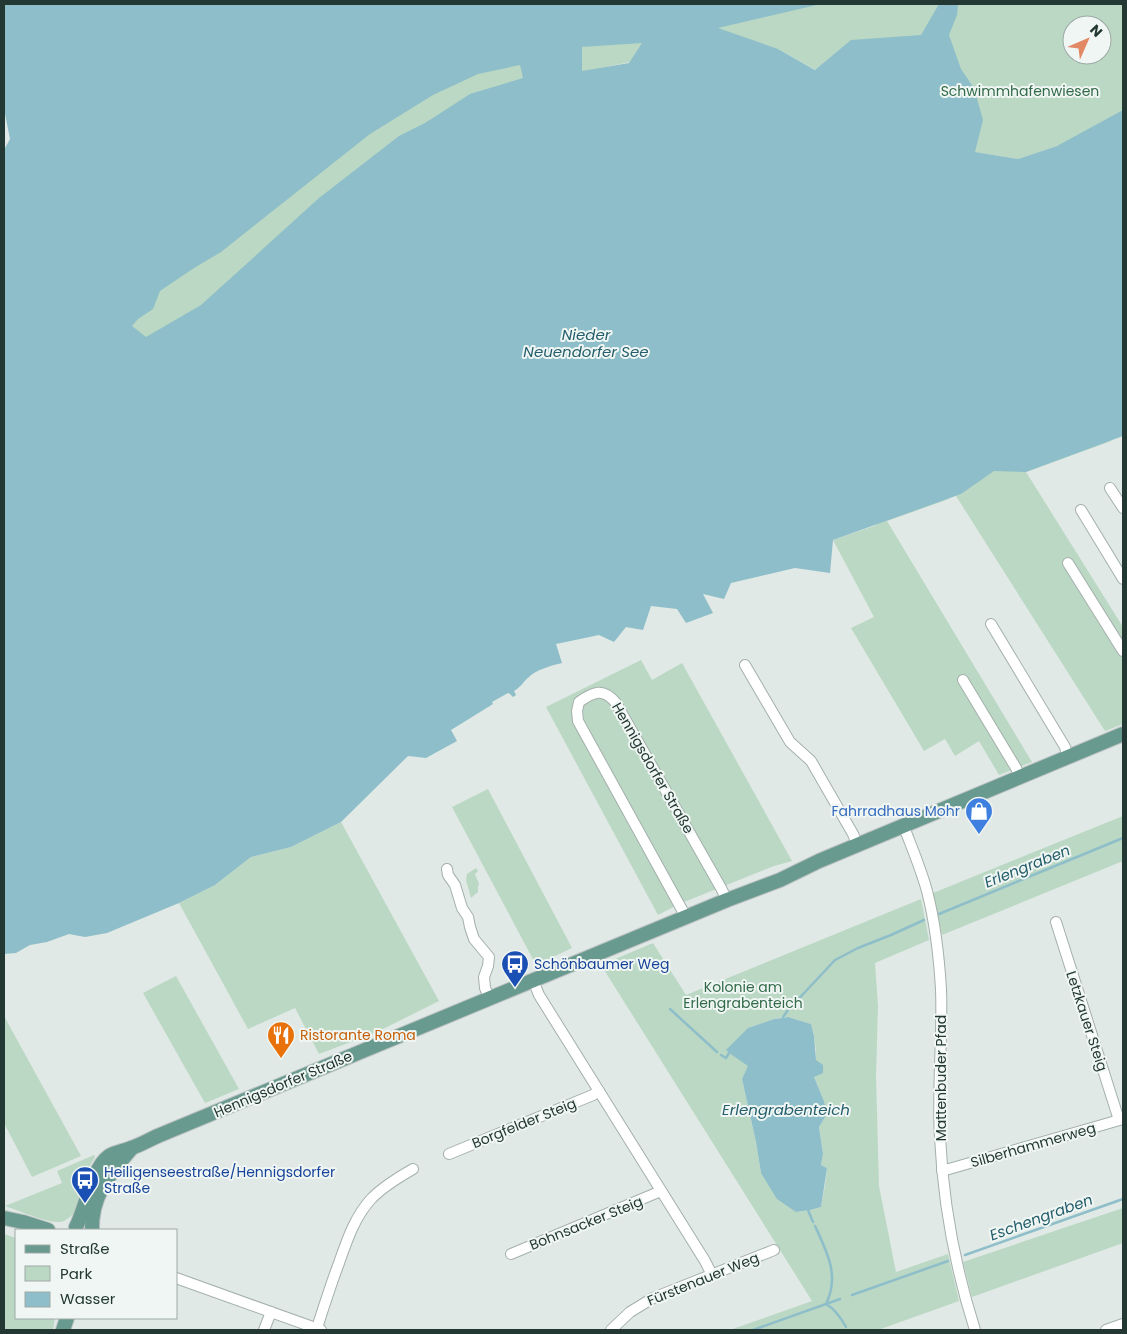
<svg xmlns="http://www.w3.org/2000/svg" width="1127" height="1334" viewBox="0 0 1127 1334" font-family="Poppins,sans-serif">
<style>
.green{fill:#bbd8c4;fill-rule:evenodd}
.water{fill:#8ebec9;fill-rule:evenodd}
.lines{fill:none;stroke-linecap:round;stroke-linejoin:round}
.stream{stroke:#8ebec9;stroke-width:2.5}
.minor-casing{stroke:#a4b0ac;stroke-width:12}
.major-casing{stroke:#bdc3c2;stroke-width:16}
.minor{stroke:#fff;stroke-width:10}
.major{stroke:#699a8f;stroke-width:14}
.labels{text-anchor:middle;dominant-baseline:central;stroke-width:4;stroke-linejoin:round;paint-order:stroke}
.park-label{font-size:14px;fill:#326a49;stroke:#f0f6f3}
.street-label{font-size:14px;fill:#233833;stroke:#f0f6f3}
.shop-label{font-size:14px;fill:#366cbe;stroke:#f0f6f3;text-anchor:end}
.transit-label{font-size:14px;fill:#164399;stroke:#f0f6f3;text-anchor:start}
.food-label{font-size:14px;fill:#c56008;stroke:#f0f6f3;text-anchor:start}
.water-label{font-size:15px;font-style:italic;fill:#245e6c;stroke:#f0f6f3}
</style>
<rect width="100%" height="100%" fill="#e0e9e5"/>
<g class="green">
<path d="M784 4H1123V124L1018 159 975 152 832 56 816 70 778 49 671 54 600 68 520 110 159 349 127 339 126 311 374 126 478 68 741 15ZM1072 25H1102V55H1072Z"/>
<path d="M1114 440 1026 472 1123 627V724L1105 731 956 496 961 494 957 478Z"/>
<path d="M952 498 887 521 1032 762 999 775 979 741 955 756 945 739 924 751 851 628 874 617 833 540 874 526 896 510Z"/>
<path d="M641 660 652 680 682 663 792 861 774 866 679 904 658 915 546 707Z"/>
<path d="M488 789 572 948 536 965 452 807Z"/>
<path d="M1123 816V861L942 935 933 893Z"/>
<path d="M341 822 439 1001 377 1032 319 1054 295 1008 248 1029 179 903 215 885 251 857 291 847Z"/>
<path d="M476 868 478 871 475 874 479 884 478 886V892L471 898 466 880 467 874Z"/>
<path d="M921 899 929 940 875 963 878 1006 876 1076 879 1186 896 1272 948 1254 959 1301 878 1330H730L812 1301 601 965 653 943 686 995ZM783 1017H788L811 1024 814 1036 816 1051 814 1077 824 1101 827 1114 819 1127 823 1154 821 1165 827 1168 825 1185 821 1207 810 1210 796 1212 761 1173 756 1142 742 1079 749 1066 748 1028 774 1019Z"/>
<path d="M176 976 239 1089 205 1103 143 993Z"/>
<path d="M4 1016 81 1156 32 1177 4 1123Z"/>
<path d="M94 1155 95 1157 89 1167 74 1213C71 1216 68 1219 64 1221 52 1226 18 1210 5 1206L62 1183 57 1171Z"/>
<path d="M1123 1208V1243L972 1297 963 1262Z"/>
<path d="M4 1234 16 1238V1318H55L53 1330H4Z"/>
</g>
<g class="water">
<path d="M4 4H821L718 28 778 49 815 70 851 40 921 35 939 4H958L957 15 949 35 961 69 974 88 983 120 975 152 1018 159 1057 146 1123 110V436L1026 472 994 471 961 494 833 540 830 573 795 568 731 583 724 599 703 594 713 613 686 623 677 609 651 606 643 630 626 627 614 642 599 635 556 644 562 663C553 665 535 670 529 677 522 683 522 686 514 691L516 695 513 697 510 694 508 693 492 702 493 704 451 730 457 741 426 758 408 756 341 822 291 847 251 857 215 885 179 903 107 933 85 937 69 934 47 942 30 945 16 953 4 954V150L10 139 4 109ZM642 43 629 63 582 71V47ZM520 65 523 78 470 94 425 123 399 136 319 198 201 305 146 337 132 326 138 319 153 309 160 291 194 268 221 252 370 134 433 95 478 74Z"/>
<path d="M788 1017 811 1024 814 1036 816 1060 823 1065V1073L814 1077 824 1101 827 1114 819 1127 823 1154 821 1165 827 1168 821 1207 810 1210 796 1212 777 1199 761 1173 756 1142 742 1079 748 1066 732 1055 726 1050 748 1028 774 1019Z"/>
</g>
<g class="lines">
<g class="stream">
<path d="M939 914 1123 838"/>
<path d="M791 1007 835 960 858 948 891 935 924 920"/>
<path d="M670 1009 717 1052"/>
<path d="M783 1017 788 1010"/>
<path d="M721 1055 726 1058 729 1053"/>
<path d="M808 1210 813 1222"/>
<path d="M815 1226C827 1252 840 1276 826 1304 835 1309 841 1318 846 1327"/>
<path d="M965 1255 1123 1199"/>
<path d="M852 1295 948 1261"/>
<path d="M753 1330 840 1299"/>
</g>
<g class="minor-casing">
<g id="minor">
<path d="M1110 488 1123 508"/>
<path d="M1081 510 1123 579"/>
<path d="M1068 563 1123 651"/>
<path d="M991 624 1065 747 1068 758"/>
<path d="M745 665 790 742 811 761 853 834 858 846"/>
<path d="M963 680 1016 768 1020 777"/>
<path d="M904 827C912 848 921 869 927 891 935 922 939 956 941 989 943 1037 937 1087 940 1137 943 1202 955 1267 975 1330"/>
<path d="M447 869 448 875 455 885 462 908 468 917 470 927 474 939 489 957 488 966 484 977 485 988 490 999"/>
<path d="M686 917 578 721 577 711 579 702C593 692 603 687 616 703L721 888 727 900"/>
<path d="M1056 922 1119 1120"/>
<path d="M533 980 539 995 705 1261 712 1275"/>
<path d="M449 1154 593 1095 599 1091"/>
<path d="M942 1170 949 1169 1123 1119"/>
<path d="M511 1254 661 1191"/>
<path d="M176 1278 321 1330"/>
<path d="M317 1328C324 1306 331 1284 339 1263 347 1240 355 1216 372 1198 384 1186 399 1177 413 1169"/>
<path d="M264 1330 271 1312"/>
<path d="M611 1330 630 1312 653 1298 774 1250"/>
<path d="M1106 1330 1123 1324"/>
</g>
</g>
<g class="major-casing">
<g id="major">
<path d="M4 1218 23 1222 48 1230"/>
<path d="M76 1227C86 1208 92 1168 109 1156 116 1152 124 1151 131 1148 141 1145 150 1139 160 1135L727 900 780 880 819 861 1123 734"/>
<path d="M92 1230C91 1195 110 1174 131 1149"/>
<path d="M63 1330 67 1318"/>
</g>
</g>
<use href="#minor" class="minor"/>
<use href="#major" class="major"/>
</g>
<defs>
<g id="shop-pin" transform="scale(1.4375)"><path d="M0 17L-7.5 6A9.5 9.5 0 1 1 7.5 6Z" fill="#3f7fe0" stroke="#f0f6f3"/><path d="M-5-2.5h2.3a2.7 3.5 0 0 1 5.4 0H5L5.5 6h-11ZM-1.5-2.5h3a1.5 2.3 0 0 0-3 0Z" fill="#fff"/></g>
<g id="bus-pin" transform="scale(1.4375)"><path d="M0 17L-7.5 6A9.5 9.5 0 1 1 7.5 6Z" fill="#1a4fb4" stroke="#f0f6f3"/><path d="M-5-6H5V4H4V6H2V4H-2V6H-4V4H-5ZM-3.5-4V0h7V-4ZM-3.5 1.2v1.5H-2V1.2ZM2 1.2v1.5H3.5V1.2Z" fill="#fff"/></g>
<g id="restaurant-pin" transform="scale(1.4375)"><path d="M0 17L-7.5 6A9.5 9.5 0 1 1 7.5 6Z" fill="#e8710a" stroke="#f0f6f3"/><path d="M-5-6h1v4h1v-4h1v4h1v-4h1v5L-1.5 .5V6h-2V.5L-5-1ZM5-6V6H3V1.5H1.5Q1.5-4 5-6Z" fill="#fff"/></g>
</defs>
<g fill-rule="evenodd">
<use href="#shop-pin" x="979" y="811"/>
<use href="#bus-pin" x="515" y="964"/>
<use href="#restaurant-pin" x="281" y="1035"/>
<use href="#bus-pin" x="85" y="1180"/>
</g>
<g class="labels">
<g class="park-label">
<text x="1020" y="91">Schwimmhafenwiesen</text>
<text x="743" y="987">Kolonie am<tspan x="743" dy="16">Erlengrabenteich</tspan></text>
</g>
<g class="street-label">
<text transform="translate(653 768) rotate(60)">Hennigsdorfer Straße</text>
<text transform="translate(1087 1021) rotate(72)">Letzkauer Steig</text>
<text transform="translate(941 1078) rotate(-90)">Mattenbuder Pfad</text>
<text transform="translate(283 1084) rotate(-23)">Hennigsdorfer Straße</text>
<text transform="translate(524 1123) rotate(-22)">Borgfelder Steig</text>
<text transform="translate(1033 1145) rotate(-16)">Silberhammerweg</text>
<text transform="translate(586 1223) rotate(-22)">Bohnsacker Steig</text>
<text transform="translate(703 1279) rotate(-22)">Fürstenauer Weg</text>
</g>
<g class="shop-label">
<text x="960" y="811">Fahrradhaus Mohr</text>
</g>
<g class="transit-label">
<text x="534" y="964">Schönbaumer Weg</text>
<text x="104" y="1172">Heiligenseestraße/Hennigsdorfer<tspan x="104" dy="16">Straße</tspan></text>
</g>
<g class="food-label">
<text x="300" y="1035">Ristorante Roma</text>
</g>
<g class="water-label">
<text x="586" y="334">Nieder<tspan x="586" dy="17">Neuendorfer See</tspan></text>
<text transform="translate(1027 866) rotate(-22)">Erlengraben</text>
<text x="786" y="1109">Erlengrabenteich</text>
<text transform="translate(1041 1217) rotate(-20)">Eschengraben</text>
</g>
</g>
<rect width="1127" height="1334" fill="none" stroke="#233833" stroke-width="10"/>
<rect x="15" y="1229" width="162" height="90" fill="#f0f6f3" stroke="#9eaaa6"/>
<rect x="25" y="1245" width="25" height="8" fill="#699a8f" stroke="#9eaaa6"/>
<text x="60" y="1254" font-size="15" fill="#233833">Straße</text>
<rect x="25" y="1266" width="25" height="15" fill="#bbd8c4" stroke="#9eaaa6"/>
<text x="60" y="1279" font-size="15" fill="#233833">Park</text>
<rect x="25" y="1292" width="25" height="15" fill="#8ebec9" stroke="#9eaaa6"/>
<text x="60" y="1304" font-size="15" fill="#233833">Wasser</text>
<g transform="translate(1087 40) rotate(45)"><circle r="24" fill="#f0f6f3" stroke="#9eaaa6"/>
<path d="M0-4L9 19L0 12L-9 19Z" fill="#e28865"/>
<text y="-8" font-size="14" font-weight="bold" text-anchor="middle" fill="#233833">N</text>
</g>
</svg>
